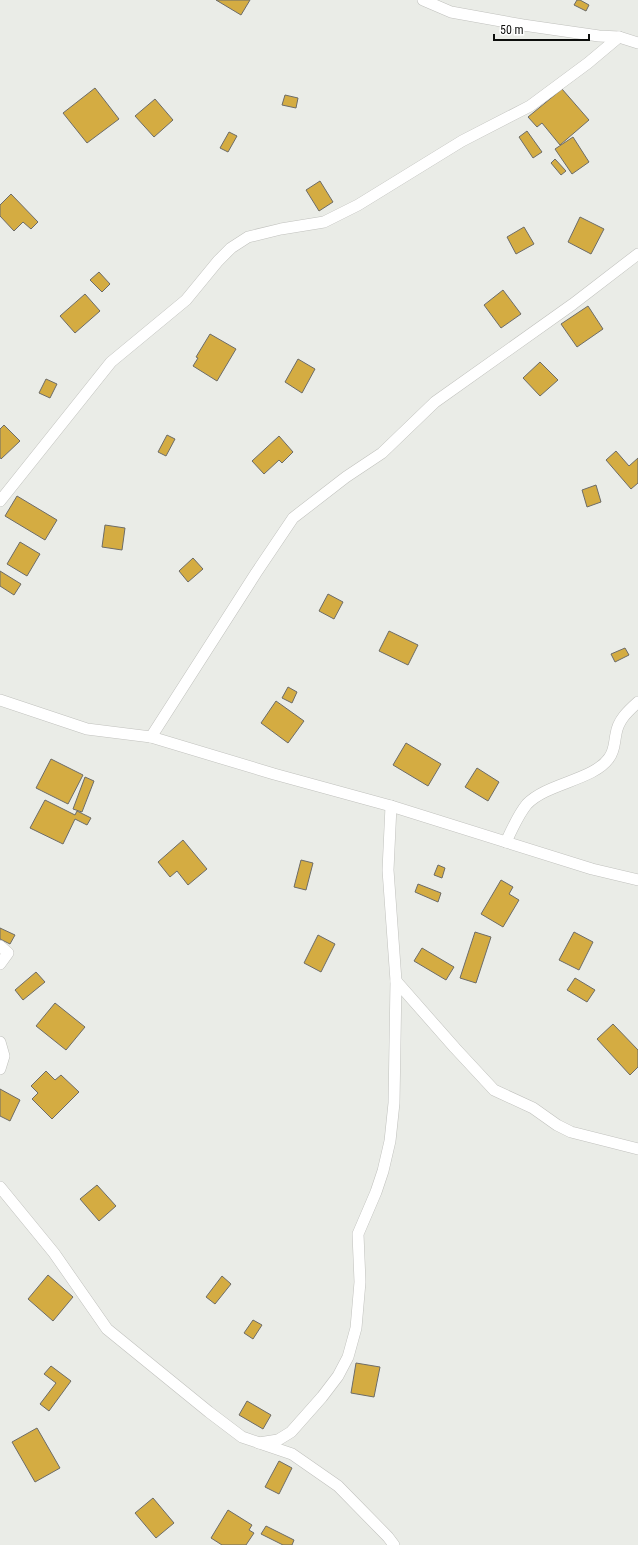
<svg xmlns="http://www.w3.org/2000/svg" width="638" height="1545" viewBox="0 0 638 1545" font-family="'Roboto Condensed',sans-serif">
<style>
.building{fill:#d4ac42;stroke:#6d6c68}
.lines{fill:none;stroke-linecap:round;stroke-linejoin:round}
.street-casing{stroke:#c0c1bd;stroke-width:12}
.street{stroke:#fff;stroke-width:11}
</style>
<rect width="100%" height="100%" fill="#eaece7"/>
<g class="building">
<path d="M216 0H250L241 15Z"/>
<path d="M577 0H580L589 5 586 11 574 5Z"/>
<path d="M95 88 119 119 87 143 63 113Z"/>
<path d="M562 89 589 120 560 145 542 123 537 127 528 117Z"/>
<path d="M285 95 298 98 296 108 282 105Z"/>
<path d="M155 99 173 120 154 137 135 116Z"/>
<path d="M527 131 542 152 533 158 519 137Z"/>
<path d="M229 132 237 136 228 152 220 148Z"/>
<path d="M573 137 589 162 572 174 555 149Z"/>
<path d="M555 159 566 171 561 175 551 163Z"/>
<path d="M320 181 333 202 319 211 306 190Z"/>
<path d="M11 194 38 222 31 229 23 222 14 231 0 216V205Z"/>
<path d="M580 217 604 229 591 254 568 242Z"/>
<path d="M524 227 534 244 516 254 507 237Z"/>
<path d="M99 272 110 284 102 292 90 280Z"/>
<path d="M503 290 521 314 501 328 484 305Z"/>
<path d="M85 294 100 311 75 333 60 316Z"/>
<path d="M588 306 603 329 577 347 561 324Z"/>
<path d="M210 334 236 349 217 381 193 366 198 358 196 357Z"/>
<path d="M298 359 315 369 302 393 285 382Z"/>
<path d="M540 362 558 380 540 396 523 378Z"/>
<path d="M46 379 57 384 50 398 39 393Z"/>
<path d="M4 425 20 441 1 459 0 457V429Z"/>
<path d="M167 435 175 439 166 456 158 452Z"/>
<path d="M279 436 293 452 282 463 279 460 264 474 252 461Z"/>
<path d="M616 451 629 466 638 458V483L631 489 606 460Z"/>
<path d="M596 485 601 502 587 507 582 490Z"/>
<path d="M17 496 57 520 45 540 5 516Z"/>
<path d="M105 525 125 528 122 550 102 547Z"/>
<path d="M20 542 40 554 27 576 7 564Z"/>
<path d="M193 558 203 569 188 582 179 571Z"/>
<path d="M0 571 21 584 14 595 0 586Z"/>
<path d="M328 594 343 602 334 619 319 611Z"/>
<path d="M389 631 418 645 408 665 379 651Z"/>
<path d="M625 648 629 655 615 662 611 654Z"/>
<path d="M288 687 297 692 292 703 282 698Z"/>
<path d="M276 701 304 721 288 743 261 723Z"/>
<path d="M406 743 441 764 428 786 393 765Z"/>
<path d="M51 759 83 775 68 804 36 788Z"/>
<path d="M477 768 499 782 488 801 465 787Z"/>
<path d="M85 777 94 781 82 812 73 809Z"/>
<path d="M45 800 75 815 77 811 91 818 87 825 75 819 63 844 30 828Z"/>
<path d="M183 840 207 869 188 885 177 871 170 877 158 862Z"/>
<path d="M301 860 313 863 306 890 294 887Z"/>
<path d="M438 865 445 868 442 878 434 875Z"/>
<path d="M501 880 513 887 509 894 519 900 503 927 481 914Z"/>
<path d="M418 884 441 893 438 902 415 892Z"/>
<path d="M0 928 15 935 10 944 0 939Z"/>
<path d="M475 932 491 937 476 983 460 978Z"/>
<path d="M574 932 593 942 579 970 559 960Z"/>
<path d="M318 935 335 944 321 972 304 963Z"/>
<path d="M422 948 454 967 446 980 414 961Z"/>
<path d="M36 972 45 982 23 1000 15 990Z"/>
<path d="M575 978 595 990 587 1002 567 990Z"/>
<path d="M55 1003 85 1027 66 1050 36 1026Z"/>
<path d="M613 1024 638 1050V1067L630 1075 597 1039Z"/>
<path d="M46 1071 55 1080 61 1075 79 1092 52 1119 32 1099 38 1093 31 1086Z"/>
<path d="M0 1089 20 1100 10 1121 0 1116Z"/>
<path d="M97 1185 116 1206 99 1221 80 1199Z"/>
<path d="M48 1275 73 1297 53 1321 28 1299Z"/>
<path d="M222 1276 231 1284 215 1304 206 1297Z"/>
<path d="M253 1320 262 1325 253 1339 244 1333Z"/>
<path d="M356 1363 380 1367 374 1397 351 1393Z"/>
<path d="M51 1366 71 1381 49 1411 40 1404 56 1383 44 1374Z"/>
<path d="M247 1401 271 1415 263 1429 239 1415Z"/>
<path d="M37 1428 60 1468 35 1482 12 1442Z"/>
<path d="M279 1461 292 1468 279 1494 265 1487Z"/>
<path d="M153 1498 174 1523 156 1538 135 1513Z"/>
<path d="M228 1510 252 1525 249 1530 254 1533 246 1545H222L211 1538Z"/>
<path d="M266 1526 294 1540 292 1545H283L261 1534Z"/>
</g>
<g class="lines">
<g class="street-casing">
<g id="street">
<path d="M423 0 451 12 523 25 599 36 619 37 638 43"/>
<path d="M0 501 111 362 186 300 218 261 231 248 248 237 281 229 324 222 358 205 462 141 530 106 588 63 619 37"/>
<path d="M0 700 87 729 151 737 274 774 391 806 592 869 638 880"/>
<path d="M151 737 256 573 293 518 346 477 382 453 435 402 573 304 638 254"/>
<path d="M506 842C512 829 518 815 527 804 547 783 594 780 609 758 615 750 614 743 616 734 618 720 628 711 638 702"/>
<path d="M0 946 8 953 0 964"/>
<path d="M396 981 455 1048 494 1090 533 1108 557 1125 571 1132 638 1149"/>
<path d="M0 1042 4 1056 0 1069"/>
<path d="M0 1187 54 1253 107 1329 209 1412 242 1437 292 1454 338 1486 388 1537 394 1545"/>
<path d="M259 1443 278 1440 291 1432 322 1397 338 1376 348 1357 356 1328 360 1282 358 1234 376 1192 383 1171 390 1141 394 1103 396 981 388 870 391 806"/>
</g>
</g>
<use href="#street" class="street"/>
</g>
<path d="M494 34v6h95v-6" fill="none" stroke="#0d0e0c" stroke-width="2"/>
<text x="500" y="34" font-size="12" fill="#0d0e0c" stroke="#ffffff" stroke-width="3" paint-order="stroke">50 m</text>
</svg>
